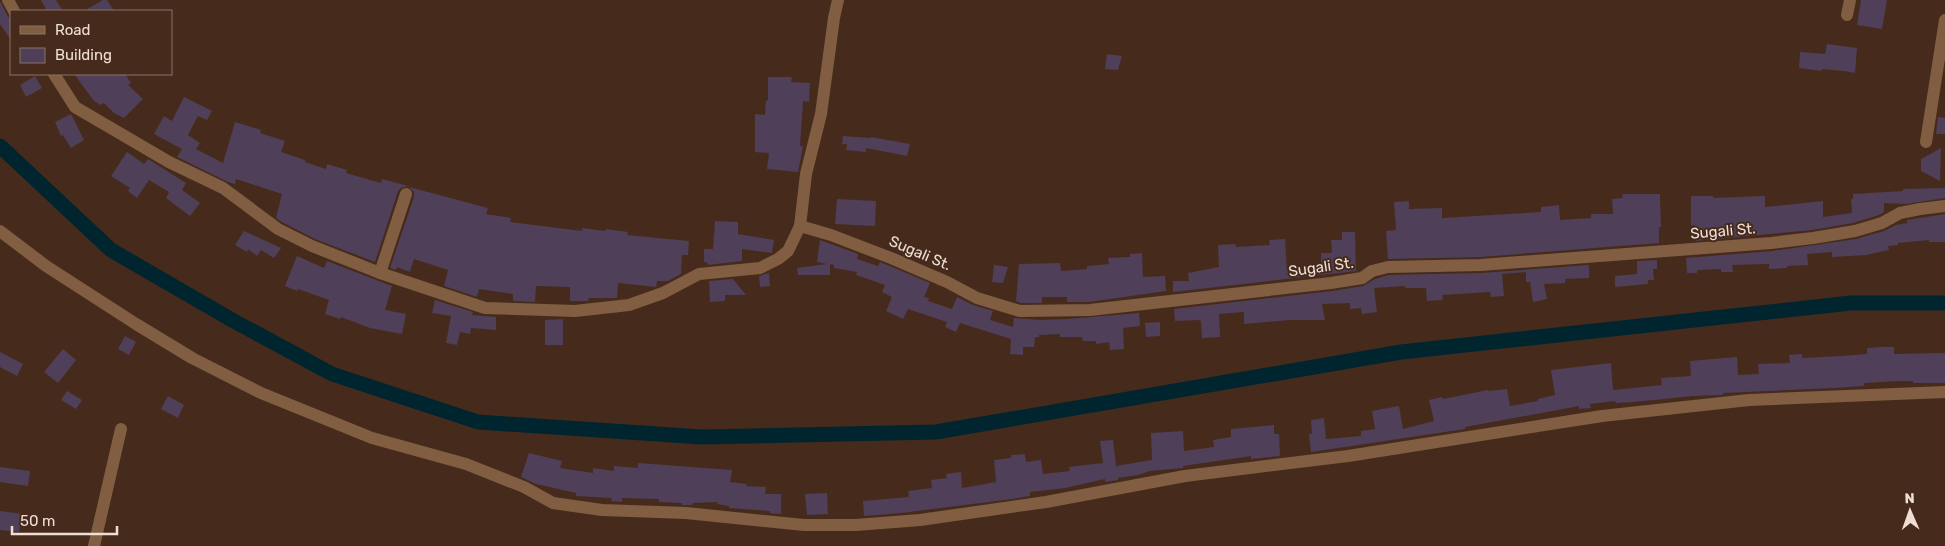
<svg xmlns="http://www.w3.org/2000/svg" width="1945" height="546" viewBox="0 0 1945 546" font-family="Rubik,sans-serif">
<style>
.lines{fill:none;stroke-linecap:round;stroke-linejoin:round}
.canal{stroke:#00252f;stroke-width:15}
.building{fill:#4f3f59}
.minor{stroke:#815e41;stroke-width:12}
.labels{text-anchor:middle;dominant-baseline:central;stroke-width:4;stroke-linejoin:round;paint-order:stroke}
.street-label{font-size:15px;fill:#f0ded4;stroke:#462b1c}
</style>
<rect width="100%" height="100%" fill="#462b1c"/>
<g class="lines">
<path class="canal" d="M0 146 111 250 232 320 332 374 478 422 702 437 936 432 1401 352 1851 303H1945"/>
</g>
<g class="building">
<path d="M41 0H56L63 11H47Z"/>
<path d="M103 0H107L114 11H84Z"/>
<path d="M1861 0H1887L1882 29 1857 25Z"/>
<path d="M0 1 7 15 11 20V40L0 24Z"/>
<path d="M1827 44 1857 48 1855 73 1844 71 1822 69V71L1799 68 1800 52 1825 54Z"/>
<path d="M1107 54 1122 56 1118 70 1105 69Z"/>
<path d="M74 74H125L131 83 128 85 143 99 124 118 114 113 104 103 101 105 94 101Z"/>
<path d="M35 76 42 88 26 97 20 85Z"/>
<path d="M768 77H792L791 82 810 83 809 102 803 101 800 146H803L798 172 767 169 769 153 755 152V114L765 115 766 100 768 101Z"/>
<path d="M184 97 212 111 207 120 198 116 188 135 200 143 196 149 223 163 235 122 261 130 260 133 285 141 281 152 305 160V162L326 169 327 164 347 170 346 173 381 183 382 179 408 186 401 188 398 191 375 262 315 239 282 222 276 218 282 194 236 179 235 184 228 182 177 157 182 149 154 134 164 116 172 121Z"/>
<path d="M71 114 84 140 71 148 63 135 61 136 55 122Z"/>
<path d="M1938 117 1945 118V134H1936Z"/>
<path d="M843 136 870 138 871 137 910 144 907 156 866 148V152L846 150 847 144H842Z"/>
<path d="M1941 148 1940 181 1921 171V159Z"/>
<path d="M127 152 144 164 148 159 186 183 182 190 200 203 190 216 166 198 169 192 149 180 137 198 128 191 130 188 111 176Z"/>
<path d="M409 187 488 208 486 214 511 218 510 222 582 231V228L605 231 606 229 628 232 627 235 689 241 688 255H682L681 274 668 281H657L656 287 618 283 617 298H589L588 301H570V287L537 286H536L535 302 513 301V294L479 289 477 297 444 286 448 270 414 259 410 272 397 267 396 270 390 268 414 197V192Z"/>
<path d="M1945 188V198L1906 204 1884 203V212L1879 215 1853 223 1812 230 1696 241 1695 225 1691 226V196H1713V198L1765 196V207L1823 201V217L1852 213 1851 199H1853V194L1903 191V189Z"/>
<path d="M1622 194H1660L1661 227H1659V243L1481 257 1388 259 1386 231 1396 230 1394 202 1409 201V209L1442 208V218L1541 212V207L1559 205 1560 220 1591 218V214H1613L1612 199 1623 198Z"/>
<path d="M837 199 876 201 875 226 835 224Z"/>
<path d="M1945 214V242H1929V240L1898 243V245L1888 246 1889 250 1866 255 1832 257V252L1807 254 1808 265 1787 266V268L1769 269V264L1732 265 1733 272H1721V269L1697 270V273H1687L1686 258 1772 251 1856 239 1884 231 1896 225 1907 223V220Z"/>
<path d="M715 221 738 222V234L774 240 772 253 742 249V261L708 265 707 262H704V249H713Z"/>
<path d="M244 231 281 248 274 258 261 250 257 256 248 249 247 252 235 245Z"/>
<path d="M1342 232H1355L1356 271 1173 292V281H1189L1188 273 1219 267 1218 245 1235 244 1236 247 1270 245 1269 240 1285 239 1287 271 1321 269V253H1332L1331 240H1342Z"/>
<path d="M820 240 858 254 857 259 878 266 880 262 930 283 924 297 929 298 928 301 952 309 957 297 973 305 993 311 990 320 1013 327 1014 318 1041 320 1067 319 1139 313 1140 326 1123 328 1124 349 1110 350 1109 342 1096 344V341H1083L1082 337H1060V334L1039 335V337H1035L1034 347H1023V355L1010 354 1011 339 960 323 956 332 945 327 947 322 908 309 903 319 886 311 892 297 882 292 885 285 856 275 857 272 834 268V265L830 264V275H798L797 268 827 264 817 262Z"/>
<path d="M1142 253 1143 277 1165 276 1166 291 1089 302H1067V297H1042V303H1021L1016 301 1019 264 1060 263 1061 271 1087 269V266L1109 264 1108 258 1130 257V254Z"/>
<path d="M297 256 324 268 327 261 392 286 385 310 406 314 402 334 370 328 341 317 340 319 325 314 329 300 298 289 297 291 285 286Z"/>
<path d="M1657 260V269H1653L1654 280H1648V284L1615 287V276L1637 274V261Z"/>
<path d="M994 265 1008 267 1003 283 992 282Z"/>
<path d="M1589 265V278L1565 279V283L1544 284 1547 299 1533 302 1530 282H1526V272L1502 274 1504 296 1491 297 1490 292 1442 295 1443 300 1427 301 1426 288H1405V286L1374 288 1377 312 1362 314 1361 308 1350 309V303L1322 304 1325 320H1289L1244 324V312L1219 314 1220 337 1202 338 1201 322 1200 320 1175 321 1174 309 1332 291 1363 286 1375 279 1389 275 1481 273Z"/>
<path d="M769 273 770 286 760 287 759 276Z"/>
<path d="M733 279 746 295H725V301L710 302 709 281Z"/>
<path d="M435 300 473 312 472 315 496 317V330L471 328 470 334 460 332 457 345 446 343 451 316 432 313Z"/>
<path d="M563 319V345H545V320Z"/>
<path d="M1160 322V336L1146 337 1145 323Z"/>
<path d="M125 336 136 342 129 355 118 349Z"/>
<path d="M1880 347H1894V354L1945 353V383H1913V381H1898L1864 383V386L1833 388 1723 393V395H1719L1693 396 1634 402 1616 403 1615 401 1590 404 1591 408 1579 409V406L1465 427V429L1311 452 1309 434H1312L1311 420 1324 418 1326 439 1361 436V431L1375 429 1372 411 1399 406 1403 429 1434 421 1429 400 1442 397 1443 399 1488 390V391L1507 389 1510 406 1538 401V399L1555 395 1551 370 1611 363 1613 390 1662 385 1661 378 1691 376 1690 361 1737 357 1738 375 1759 374 1758 364 1790 363 1789 355 1802 354V358L1841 356 1867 354V348Z"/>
<path d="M63 349 76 360 58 383 44 372Z"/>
<path d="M0 352 23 364 17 376 0 367Z"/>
<path d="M67 391 82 400 76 409 61 400Z"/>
<path d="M168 396 184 405 178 418 161 409Z"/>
<path d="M1274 425V434H1279L1280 456 1251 459V456L1183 466V468L1150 471 1138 475 1118 478V480L1105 482V479L1065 488 1030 492V496L1012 499 901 513 864 516 863 501 909 497 908 491 932 488 931 480 947 478 946 474 961 472 962 488 996 482 994 460 1011 458V455L1025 454 1026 462 1041 460 1043 474 1070 471 1069 467 1103 463 1100 441 1113 440 1116 466 1152 460 1151 433 1183 431 1184 451 1214 447 1213 440 1231 437V429Z"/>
<path d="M529 453 562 461 560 468 593 473V468L614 471V466L638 468V463L732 470 730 482 747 484 746 486 766 487 765 494H781V514L770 513V511L729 508V506L717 504 718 502 693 503 692 505H682V503L659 502V499L622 498V502L611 501 612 498 576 496V493L536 484 521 477Z"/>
<path d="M0 467 30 471 28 486 0 482Z"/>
<path d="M827 493 828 514 807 515 805 494Z"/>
<path d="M0 511 22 514 19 532 0 530Z"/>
</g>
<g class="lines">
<g class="minor">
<path d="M8 0 14 11"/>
<path d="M1847 15 1850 0"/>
<path d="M54 74 75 107 169 162 223 188 278 229 312 246 380 273 485 308 575 311 629 305 663 293 699 274 760 268 778 259 788 251 800 226 806 174 821 114 834 18 838 0"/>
<path d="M1926 142 1945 20"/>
<path d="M800 226 831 235 891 258 947 282 977 298 1020 311 1090 310 1331 283 1362 278 1372 271 1388 267 1481 265 1771 243 1813 238 1855 231 1882 223 1900 213 1920 209 1945 206"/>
<path d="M0 231 46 266 136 324 192 358 261 393 372 438 466 464 524 487 553 503 602 510 686 513 804 525H856L920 520 1046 502 1185 476 1348 456 1602 416 1749 400 1945 392"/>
<path d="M380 273 406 194"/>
<path d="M94 546 121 429"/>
</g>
</g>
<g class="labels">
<g class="street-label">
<text transform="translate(1723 231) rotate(-5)">Sugali St.</text>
<text transform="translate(920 253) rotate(23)">Sugali St.</text>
<text transform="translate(1321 267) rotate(-8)">Sugali St.</text>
</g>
</g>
<rect x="10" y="10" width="162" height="65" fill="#462b1c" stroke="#8a7366"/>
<rect x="20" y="26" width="25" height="8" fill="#815e41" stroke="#8a7366"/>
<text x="55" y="35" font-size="15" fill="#f0ded4">Road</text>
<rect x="20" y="48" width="25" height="15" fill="#4f3f59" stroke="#8a7366"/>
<text x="55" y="60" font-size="15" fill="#f0ded4">Building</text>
<g transform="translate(1910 511) rotate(358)" stroke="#462b1c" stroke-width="4" paint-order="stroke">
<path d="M0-4L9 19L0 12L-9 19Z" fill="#f0ded4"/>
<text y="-8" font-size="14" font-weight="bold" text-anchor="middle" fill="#f0ded4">N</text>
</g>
<path d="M12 526v8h105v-8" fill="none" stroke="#f0ded4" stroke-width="2.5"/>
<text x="20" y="526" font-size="15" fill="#f0ded4" stroke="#462b1c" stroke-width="4" paint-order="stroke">50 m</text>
</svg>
